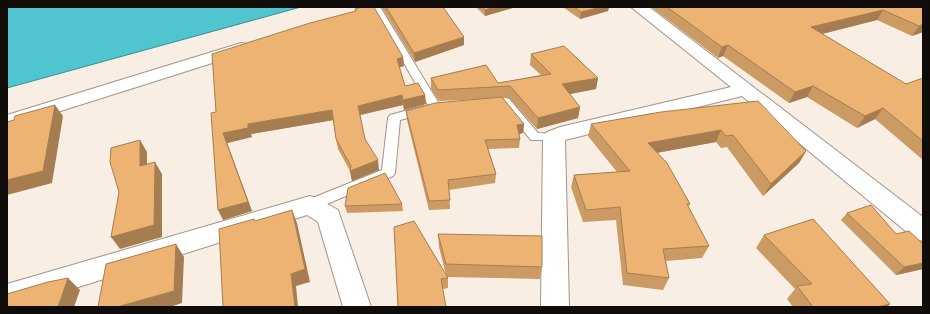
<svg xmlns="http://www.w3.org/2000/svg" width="930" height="314" viewBox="0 0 930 314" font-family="Rubik,sans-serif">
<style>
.water{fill:#4fc5cf;stroke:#3c8e94}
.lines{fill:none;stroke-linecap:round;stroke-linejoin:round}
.lane-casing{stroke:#9f958c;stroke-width:2}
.street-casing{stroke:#9f958c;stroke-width:2}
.secondary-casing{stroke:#9f958c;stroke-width:2}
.lane{fill:#fff;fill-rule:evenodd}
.street{fill:#fff;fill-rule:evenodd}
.secondary{fill:#fff;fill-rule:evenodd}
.wall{fill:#cc9a63}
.shaded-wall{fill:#a67d50}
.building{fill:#edb373;stroke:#a67d50}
</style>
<rect width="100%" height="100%" fill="#f8eee3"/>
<path class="water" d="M7 7H301L7 88Z"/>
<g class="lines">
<g class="lane-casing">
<g id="lane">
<path d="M372 7H380L441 107 439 110 435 111 429 107Z"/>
<path d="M505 98 509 99 538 133 558 134 560 137 558 140H531L502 105H488L482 102 488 99Z"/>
<path d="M423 106 429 110 427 113 400 120 395 173 393 176 315 209 310 210 305 209 303 205 305 201 382 170 388 118 390 115Z"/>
</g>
</g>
<g class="street-casing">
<g id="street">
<path d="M631 7H649L923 217V241L914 238 742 96 565 140 569 307H541L543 137 547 132 560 127 731 87Z"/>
<path d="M310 196 319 199 338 210 371 307H343L318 222 307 215 15 307H7V284Z"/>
</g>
</g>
<g class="secondary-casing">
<path id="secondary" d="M241 43 247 44 249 48 247 52 7 128V115Z"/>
</g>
<use href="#lane" class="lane"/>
<use href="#street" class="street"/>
<use href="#secondary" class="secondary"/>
</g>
<g class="wall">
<path d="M382 7H443L464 45 415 62 382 8Z"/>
<path d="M476 7H516L485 16Z"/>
<path d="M563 7H609L608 11 580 19Z"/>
<path d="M651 7H923V32L912 36 877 20 822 34 906 84 923 78V160L875 119 857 128 807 97 789 103 723 56 718 58Z"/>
<path d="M355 9 403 57 404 66 399 67 405 86 425 95 426 104 404 110 403 105 360 115 365 139 379 170 352 181 350 171 338 149 336 139 333 120 251 134 252 137 227 143 252 211 223 220 216 112 355 11Z"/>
<path d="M531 54 598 78 596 89 569 94 580 107 578 118 537 129 509 98H502L524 124 523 133 519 134 520 139 519 148 488 149 496 174 495 183 449 190 450 209 429 210 407 120 406 111 486 99 439 101 431 89V78L498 83 541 75 530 65Z"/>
<path d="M661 112 806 151 799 163 763 196 727 147 721 148 716 142 657 153 690 204 688 207 709 246 702 258 666 261 669 278 663 290 623 285 616 220 583 222 571 187 574 175 617 172 588 136 591 124Z"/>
<path d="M402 204 403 211 347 213 345 206Z"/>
<path d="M847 213 896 234 923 269 896 275 841 220Z"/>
<path d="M438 234 542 267 540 279 447 277 448 278V288L443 289 398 307 446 275 439 247Z"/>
<path d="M764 235 890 304 887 307H793L787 299 795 289 756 248Z"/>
</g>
<g class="shaded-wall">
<path d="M494 7H516L485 16V10Z"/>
<path d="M602 7H609L608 11 580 19 581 12Z"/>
<path d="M883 10 877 20 806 38 811 27Z"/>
<path d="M923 24V32L912 36 919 26Z"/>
<path d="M464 37V45L415 62 414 53Z"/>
<path d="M728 45 723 56 718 58 722 47Z"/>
<path d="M403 57 404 66 398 68 397 59Z"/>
<path d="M598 78 596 89 560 96 562 84Z"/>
<path d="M813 86 807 97 789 103 795 92Z"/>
<path d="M402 95 403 105 360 115 358 106Z"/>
<path d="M425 95 426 104 404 110 403 100Z"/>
<path d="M55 105 63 116 52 183 7 195V180Z"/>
<path d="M580 107 578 118 537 129 538 118Z"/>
<path d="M883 108 875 119 857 128 865 116Z"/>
<path d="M332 110 334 120 251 134 252 137 227 143 252 211 223 220 218 210 223 133 248 124Z"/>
<path d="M524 124 523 133 516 135 517 125Z"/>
<path d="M721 130 716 142 644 155 648 143Z"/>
<path d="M140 140 147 152V178L140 166Z"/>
<path d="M806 151 799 163 763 196 771 184Z"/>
<path d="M378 160 379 170 352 181 350 171Z"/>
<path d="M155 162 162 174V237L120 249 111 237Z"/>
<path d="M292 210 297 223 310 282 296 286 298 307H295L291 274Z"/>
<path d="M176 244 184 257 182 303 170 307H117Z"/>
<path d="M923 263V269L896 275 904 267Z"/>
<path d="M68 278 80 290 74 307H58Z"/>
<path d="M890 304 887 307H877Z"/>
</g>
<g class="building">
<path d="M362 7H374L403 57 397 59 405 86 418 83 425 95 403 100 402 95 358 106 365 139 378 160 350 171 351 166 336 139 332 110 248 124V128L223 133 248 202 218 210 211 113 216 112 212 54 310 23 356 11 355 9Z"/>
<path d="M386 7H443L464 37 414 53Z"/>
<path d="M482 7H494L485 10Z"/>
<path d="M574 7H602L581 12Z"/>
<path d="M667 7H923V24L919 26 883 10 811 27 906 84 923 78V141L883 108 865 116 813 86 795 92 728 45 722 47Z"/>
<path d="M564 46 598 78 562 84 580 107 538 118 510 86 438 90 431 78 486 65 498 83 551 74 531 54Z"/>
<path d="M502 97 524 124 517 125 520 139 485 140 496 174 448 180 450 200 429 201 406 111 435 103Z"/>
<path d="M758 101 806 151 771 184 733 135 726 136 721 130 648 143 667 163 690 204H687L709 246 663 249 669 278 627 273 620 207 586 210 574 175 630 171 591 124 661 112Z"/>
<path d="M55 105 43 171 7 180V122L14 120 15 116Z"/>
<path d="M140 140V166L155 162 154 225 111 237 119 192 110 162 111 148Z"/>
<path d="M385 173 402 204 345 206 348 188Z"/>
<path d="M871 205 896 234 909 231 923 244V263L904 267 847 213Z"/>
<path d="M292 210 305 269 291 274 295 307H223L219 229 254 219 255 221Z"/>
<path d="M813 219 890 304 877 307H813L797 286 812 284 764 235Z"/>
<path d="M414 221 448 278 441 279 446 307H398L394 227Z"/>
<path d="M438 234 542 236V267L446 264Z"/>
<path d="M176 244 174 291 117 307H98L106 264Z"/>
<path d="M68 278 58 307H7V294L48 282Z"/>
</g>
<rect width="930" height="314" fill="none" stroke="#0f0c09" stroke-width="16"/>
</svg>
